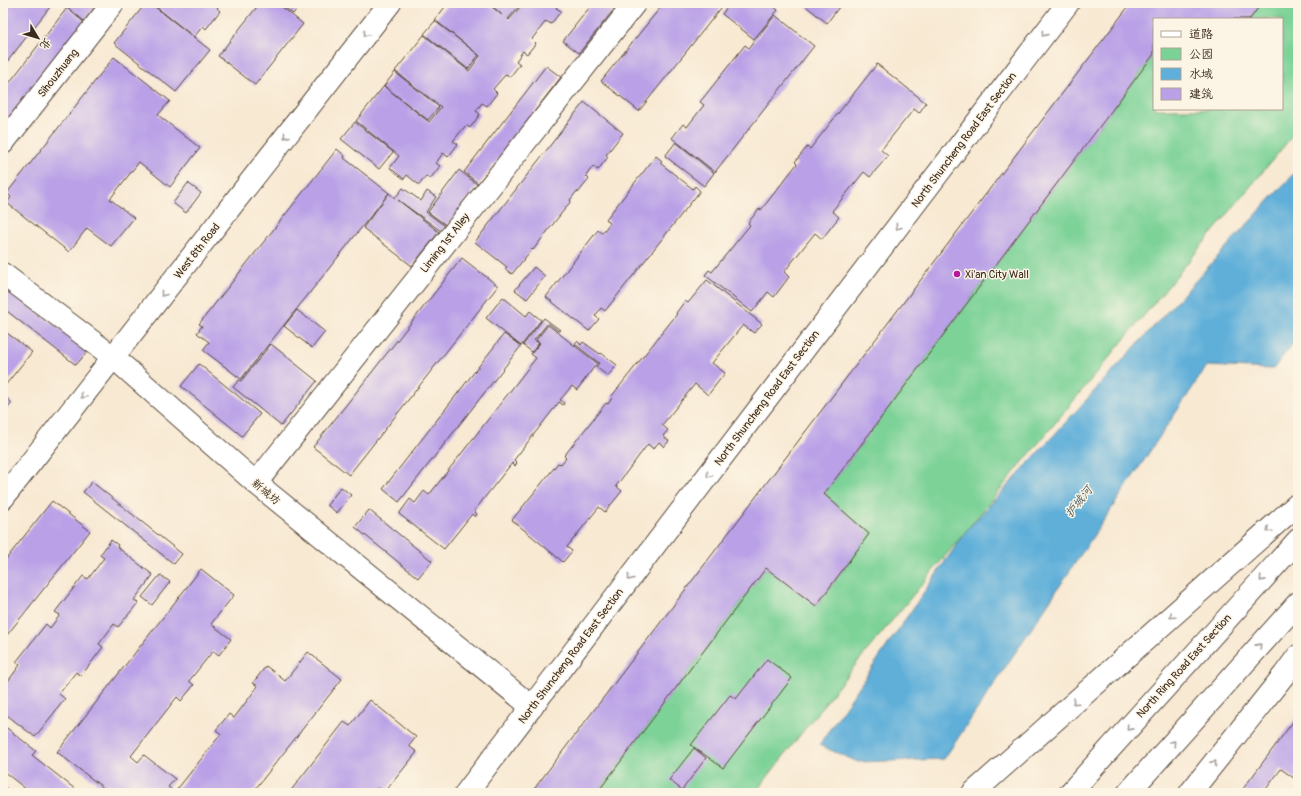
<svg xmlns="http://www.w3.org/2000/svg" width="1301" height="796" viewBox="0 0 1301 796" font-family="Pangolin,'LXGW WenKai TC',sans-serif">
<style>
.green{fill:#7bd297;stroke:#5b7e5a}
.water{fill:#5eafd9;stroke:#4c6c7c}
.building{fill:#b9a0e7}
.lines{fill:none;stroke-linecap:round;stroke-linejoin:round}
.street-casing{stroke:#574739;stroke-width:24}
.secondary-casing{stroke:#574739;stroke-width:24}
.primary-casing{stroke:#574739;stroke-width:24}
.street{stroke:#fff;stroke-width:22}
.secondary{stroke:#fff;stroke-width:22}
.primary{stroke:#fff;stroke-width:22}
.oneway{stroke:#a79f9a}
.poi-dot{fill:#b5179e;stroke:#fcf5e5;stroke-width:1.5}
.labels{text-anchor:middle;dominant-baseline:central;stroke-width:3;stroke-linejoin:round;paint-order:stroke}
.street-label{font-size:11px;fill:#3b2a1e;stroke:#fcf5e5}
.poi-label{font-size:11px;fill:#3b2a1e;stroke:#fcf5e5;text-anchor:start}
.water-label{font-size:12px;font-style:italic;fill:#47595f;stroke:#fcf5e5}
</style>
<rect width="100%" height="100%" fill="#fcf5e5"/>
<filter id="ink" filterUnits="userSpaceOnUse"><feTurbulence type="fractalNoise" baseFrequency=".025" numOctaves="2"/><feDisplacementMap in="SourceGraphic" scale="8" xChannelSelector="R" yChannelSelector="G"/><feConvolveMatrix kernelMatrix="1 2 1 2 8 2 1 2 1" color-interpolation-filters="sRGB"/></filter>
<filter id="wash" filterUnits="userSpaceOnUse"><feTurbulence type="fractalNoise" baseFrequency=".012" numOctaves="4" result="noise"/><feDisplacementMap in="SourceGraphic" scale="16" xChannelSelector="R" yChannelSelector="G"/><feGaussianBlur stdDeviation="0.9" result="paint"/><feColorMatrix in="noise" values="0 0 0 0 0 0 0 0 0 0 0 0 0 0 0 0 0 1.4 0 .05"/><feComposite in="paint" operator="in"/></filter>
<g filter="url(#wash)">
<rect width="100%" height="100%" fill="#f8e9d3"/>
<path class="green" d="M1252 3H1298V129L847 675 755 793H597L766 568 817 606 869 534 824 494 1154 54V109H1282V19H1250L1258 8Z"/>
<path class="water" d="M1298 169V337L1273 369 1207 366 944 759 858 762 819 745 966 531Z"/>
<g id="blocks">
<g class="building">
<path d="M3 3H53L3 67Z"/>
<path d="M62 3H98L84 21Z"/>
<path d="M146 3H150L210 50 176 92 114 43Z"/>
<path d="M151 3H221L217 8 220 11 206 29 203 26 194 37Z"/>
<path d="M260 3H277L303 24 255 85 218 56Z"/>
<path d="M279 3H301L293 14Z"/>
<path d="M448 3H487L502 15 489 3H518L520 5 508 19 509 20 522 5 520 3H559L556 8 561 11 551 24 546 21 532 39 536 43 527 54 523 51 516 61 520 64 510 77 506 74 493 89 497 93 487 106 482 103 476 111 480 114 470 128 466 125 453 141 458 144 448 157 443 153 436 163 440 166 430 179 426 176 419 185 407 175 404 179 390 168 399 156 356 121 384 86 429 122 441 107 395 71 424 35 469 71 480 56 435 20Z"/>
<path d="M593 3H619L579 53 563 41Z"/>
<path d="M664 3H725L639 111 601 81Z"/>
<path d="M731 3H769L778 10 754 39 722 14Z"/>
<path d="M802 3H842L827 23Z"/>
<path d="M1131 3H1252L1258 8 1250 19H1154V54L824 494 869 534 816 606 766 568 597 793H531Z"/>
<path d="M67 8 84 22 3 128V91Z"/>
<path d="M775 15 814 46 715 172 672 138 683 124 687 127 704 105 700 102 745 45 749 48Z"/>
<path d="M435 21 479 55 468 69 424 34Z"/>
<path d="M114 57 170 101 158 115 200 148 170 187 139 162 110 199 134 218 111 246 87 228 69 252 7 203 11 197 7 193Z"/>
<path d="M877 64 926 103 919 113 914 109 881 150 888 156 870 177 864 172 832 211 839 217 822 239 815 233 784 272 789 277 774 297 768 292 752 312 705 275 709 270 712 272 750 225 748 223 759 209 761 210 797 164 795 162 807 147 810 149Z"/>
<path d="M546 66 561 77 479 184 464 172Z"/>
<path d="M395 72 439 107 428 120 384 86Z"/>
<path d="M584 102 623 133 606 155 608 157 598 170 593 166 586 176 589 179 578 193 577 191 570 200 571 201 533 250 532 249 512 274 505 269 507 267 475 242Z"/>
<path d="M355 122 393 152 379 169 341 139Z"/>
<path d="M676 142 714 173 704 186 665 156Z"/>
<path d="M337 149 345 156 344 158 389 193 241 379 203 350 209 342 197 333 202 326 199 324Z"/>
<path d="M656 156 662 161 660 163 693 189 695 186 700 191 605 311 601 308 595 316 599 319 589 331 546 297 598 230 602 233 610 223 606 219Z"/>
<path d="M459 170 478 185 447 226 428 212Z"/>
<path d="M188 183 201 193 186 213 173 203Z"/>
<path d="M403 188 421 201 427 191 436 197 426 212 445 226 441 231 398 200 439 232 412 266 363 228 389 193 395 198Z"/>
<path d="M462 258 498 286 349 475 313 447Z"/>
<path d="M534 267 545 276 527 299 515 290Z"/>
<path d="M707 280 762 324 754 333 743 325 712 363 725 373 708 395 695 384 662 425 668 430 663 436 669 441 664 447 659 442 653 449 648 444 616 486 622 491 605 512 599 507 567 547 572 551 563 562 512 520 558 463 561 464 566 458 564 456 606 403 608 404 612 398 611 397 677 314 676 313 685 301 688 303Z"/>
<path d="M5 286 88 351 76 365 3 308V289Z"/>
<path d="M503 297 526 316 530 311 541 320 521 346 486 318Z"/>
<path d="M297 310 325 332 312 348 284 326Z"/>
<path d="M544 318 560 330 558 331 548 323 534 340 539 343 532 352 523 345Z"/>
<path d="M548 325 597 363 577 390 572 386 560 400 564 403 563 405 559 402 514 460 517 463 515 466 512 463 474 511 477 514 475 517 472 514 444 549 399 514 410 499 415 503 424 491 429 495 536 358 531 354 540 343 536 340Z"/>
<path d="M3 330 32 352 3 388Z"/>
<path d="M504 334 521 346 399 502 383 489Z"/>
<path d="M577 341 581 345 583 342 600 354 601 353 617 365 608 376 596 367 599 363 575 344Z"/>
<path d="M271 344 317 381 281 426 233 387 239 380 241 381Z"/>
<path d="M199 364 260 414 242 436 181 386Z"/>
<path d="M3 395 12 403 3 414Z"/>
<path d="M92 482 182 554 174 564 83 492Z"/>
<path d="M341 487 351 495 337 513 327 505Z"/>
<path d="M52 501 90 531 3 640V563Z"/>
<path d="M369 510 432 561 418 578 355 527Z"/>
<path d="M111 540 118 545 117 547 153 575 134 600 138 603 118 627 114 624 99 644 103 647 81 676 76 672 59 694 65 699 35 737 3 712V688L20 665 16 662 46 624 50 628 60 615 55 612 83 576 88 579 104 558 100 555Z"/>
<path d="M201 569 234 595 211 624 231 639 219 655 213 651 189 681 194 685 181 701 177 697 131 756 138 762 144 755 175 779 168 787 175 792 221 734 216 730 229 714 234 718 258 686 253 683 266 666 285 681 308 652 342 679 252 793H110L57 752Z"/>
<path d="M160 575 170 582 152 605 142 597Z"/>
<path d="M767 659 792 678 723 768 691 745 730 695 736 699Z"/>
<path d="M370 700 416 737 409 746 417 752 384 793 377 788 373 793H289L344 722 350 726Z"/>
<path d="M1298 715V781L1281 769 1263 793H1248L1243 789Z"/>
<path d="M3 725 36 751 32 755 80 793H31L3 771Z"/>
<path d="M694 748 706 758 682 790 669 780Z"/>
<path d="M3 786 12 793H3Z"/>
</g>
</g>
</g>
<g filter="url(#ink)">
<use href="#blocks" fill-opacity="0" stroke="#574739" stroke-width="1"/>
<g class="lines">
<g class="street-casing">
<g id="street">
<path d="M3 143 113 3"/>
<path d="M3 274 113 357 256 483 532 707"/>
<path d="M256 483 635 3"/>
<path d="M3 498 390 3"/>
</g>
</g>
<g class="secondary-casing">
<path id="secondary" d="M466 793 1068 3"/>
</g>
<g class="primary-casing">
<g id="primary">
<path d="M973 793 1298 504"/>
<path d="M1070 793 1298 540"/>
<path d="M1128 793 1298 603"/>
<path d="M1190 793 1284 675 1298 656"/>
</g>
</g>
<use href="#street" class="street"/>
<use href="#secondary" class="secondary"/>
<use href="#primary" class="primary"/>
</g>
<defs><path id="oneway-chevron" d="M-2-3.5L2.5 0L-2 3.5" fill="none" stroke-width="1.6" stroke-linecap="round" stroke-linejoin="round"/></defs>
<g class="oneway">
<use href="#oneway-chevron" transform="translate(366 34) rotate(128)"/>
<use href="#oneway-chevron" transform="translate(1044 34) rotate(127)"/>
<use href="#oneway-chevron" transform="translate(286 136) rotate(128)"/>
<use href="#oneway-chevron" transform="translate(898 227) rotate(127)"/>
<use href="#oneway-chevron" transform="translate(163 294) rotate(128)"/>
<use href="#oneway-chevron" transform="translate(83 396) rotate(128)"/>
<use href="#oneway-chevron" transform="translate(709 475) rotate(127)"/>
<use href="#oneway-chevron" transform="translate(1269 530) rotate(138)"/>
<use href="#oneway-chevron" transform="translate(630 578) rotate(127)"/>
<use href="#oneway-chevron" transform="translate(1262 579) rotate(132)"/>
<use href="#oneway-chevron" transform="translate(1172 616) rotate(138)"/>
<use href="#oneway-chevron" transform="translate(1259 646) rotate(-48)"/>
<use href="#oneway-chevron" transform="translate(1075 702) rotate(138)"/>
<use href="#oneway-chevron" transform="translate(1129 728) rotate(132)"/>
<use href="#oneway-chevron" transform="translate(1173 743) rotate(-48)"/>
<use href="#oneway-chevron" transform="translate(1214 763) rotate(-51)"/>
</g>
</g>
<circle class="poi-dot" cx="957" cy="274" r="4"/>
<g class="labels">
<g class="street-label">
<text transform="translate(58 73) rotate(-52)">Sihouzhuang</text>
<text transform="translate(964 140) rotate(-53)">North Shuncheng Road East Section</text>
<text transform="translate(445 243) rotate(-52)">Liming 1st Alley</text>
<text transform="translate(197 251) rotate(-52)">West 8th Road</text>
<text transform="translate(767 398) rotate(-53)">North Shuncheng Road East Section</text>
<text transform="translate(266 492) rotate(40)">新城坊</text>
<text transform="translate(571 656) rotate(-53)">North Shuncheng Road East Section</text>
<text transform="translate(1184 666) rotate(-48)">North Ring Road East Section</text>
</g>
<g class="poi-label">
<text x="965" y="274">Xi'an City Wall</text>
</g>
<g class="water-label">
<text transform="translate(1079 502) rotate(-52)">护城河</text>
</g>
</g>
<rect width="1301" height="796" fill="none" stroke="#fcf5e5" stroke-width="16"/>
<rect x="1153" y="18" width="130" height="92" fill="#fcf5e5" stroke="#afa495"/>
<rect x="1161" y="31" width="20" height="6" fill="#ffffff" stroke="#afa495"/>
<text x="1189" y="38" font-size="12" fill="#3b2a1e">道路</text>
<rect x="1161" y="48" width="20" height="12" fill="#7bd297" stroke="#afa495"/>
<text x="1189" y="58" font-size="12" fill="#3b2a1e">公园</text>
<rect x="1161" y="68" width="20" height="12" fill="#5eafd9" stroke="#afa495"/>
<text x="1189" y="78" font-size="12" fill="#3b2a1e">水域</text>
<rect x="1161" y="88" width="20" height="12" fill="#b9a0e7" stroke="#afa495"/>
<text x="1189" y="98" font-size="12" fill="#3b2a1e">建筑</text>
<g transform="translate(38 38) rotate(128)" stroke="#fcf5e5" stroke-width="3" paint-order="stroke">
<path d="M0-3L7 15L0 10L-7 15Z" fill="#3b2a1e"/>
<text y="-6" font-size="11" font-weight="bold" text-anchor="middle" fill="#3b2a1e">北</text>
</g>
</svg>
